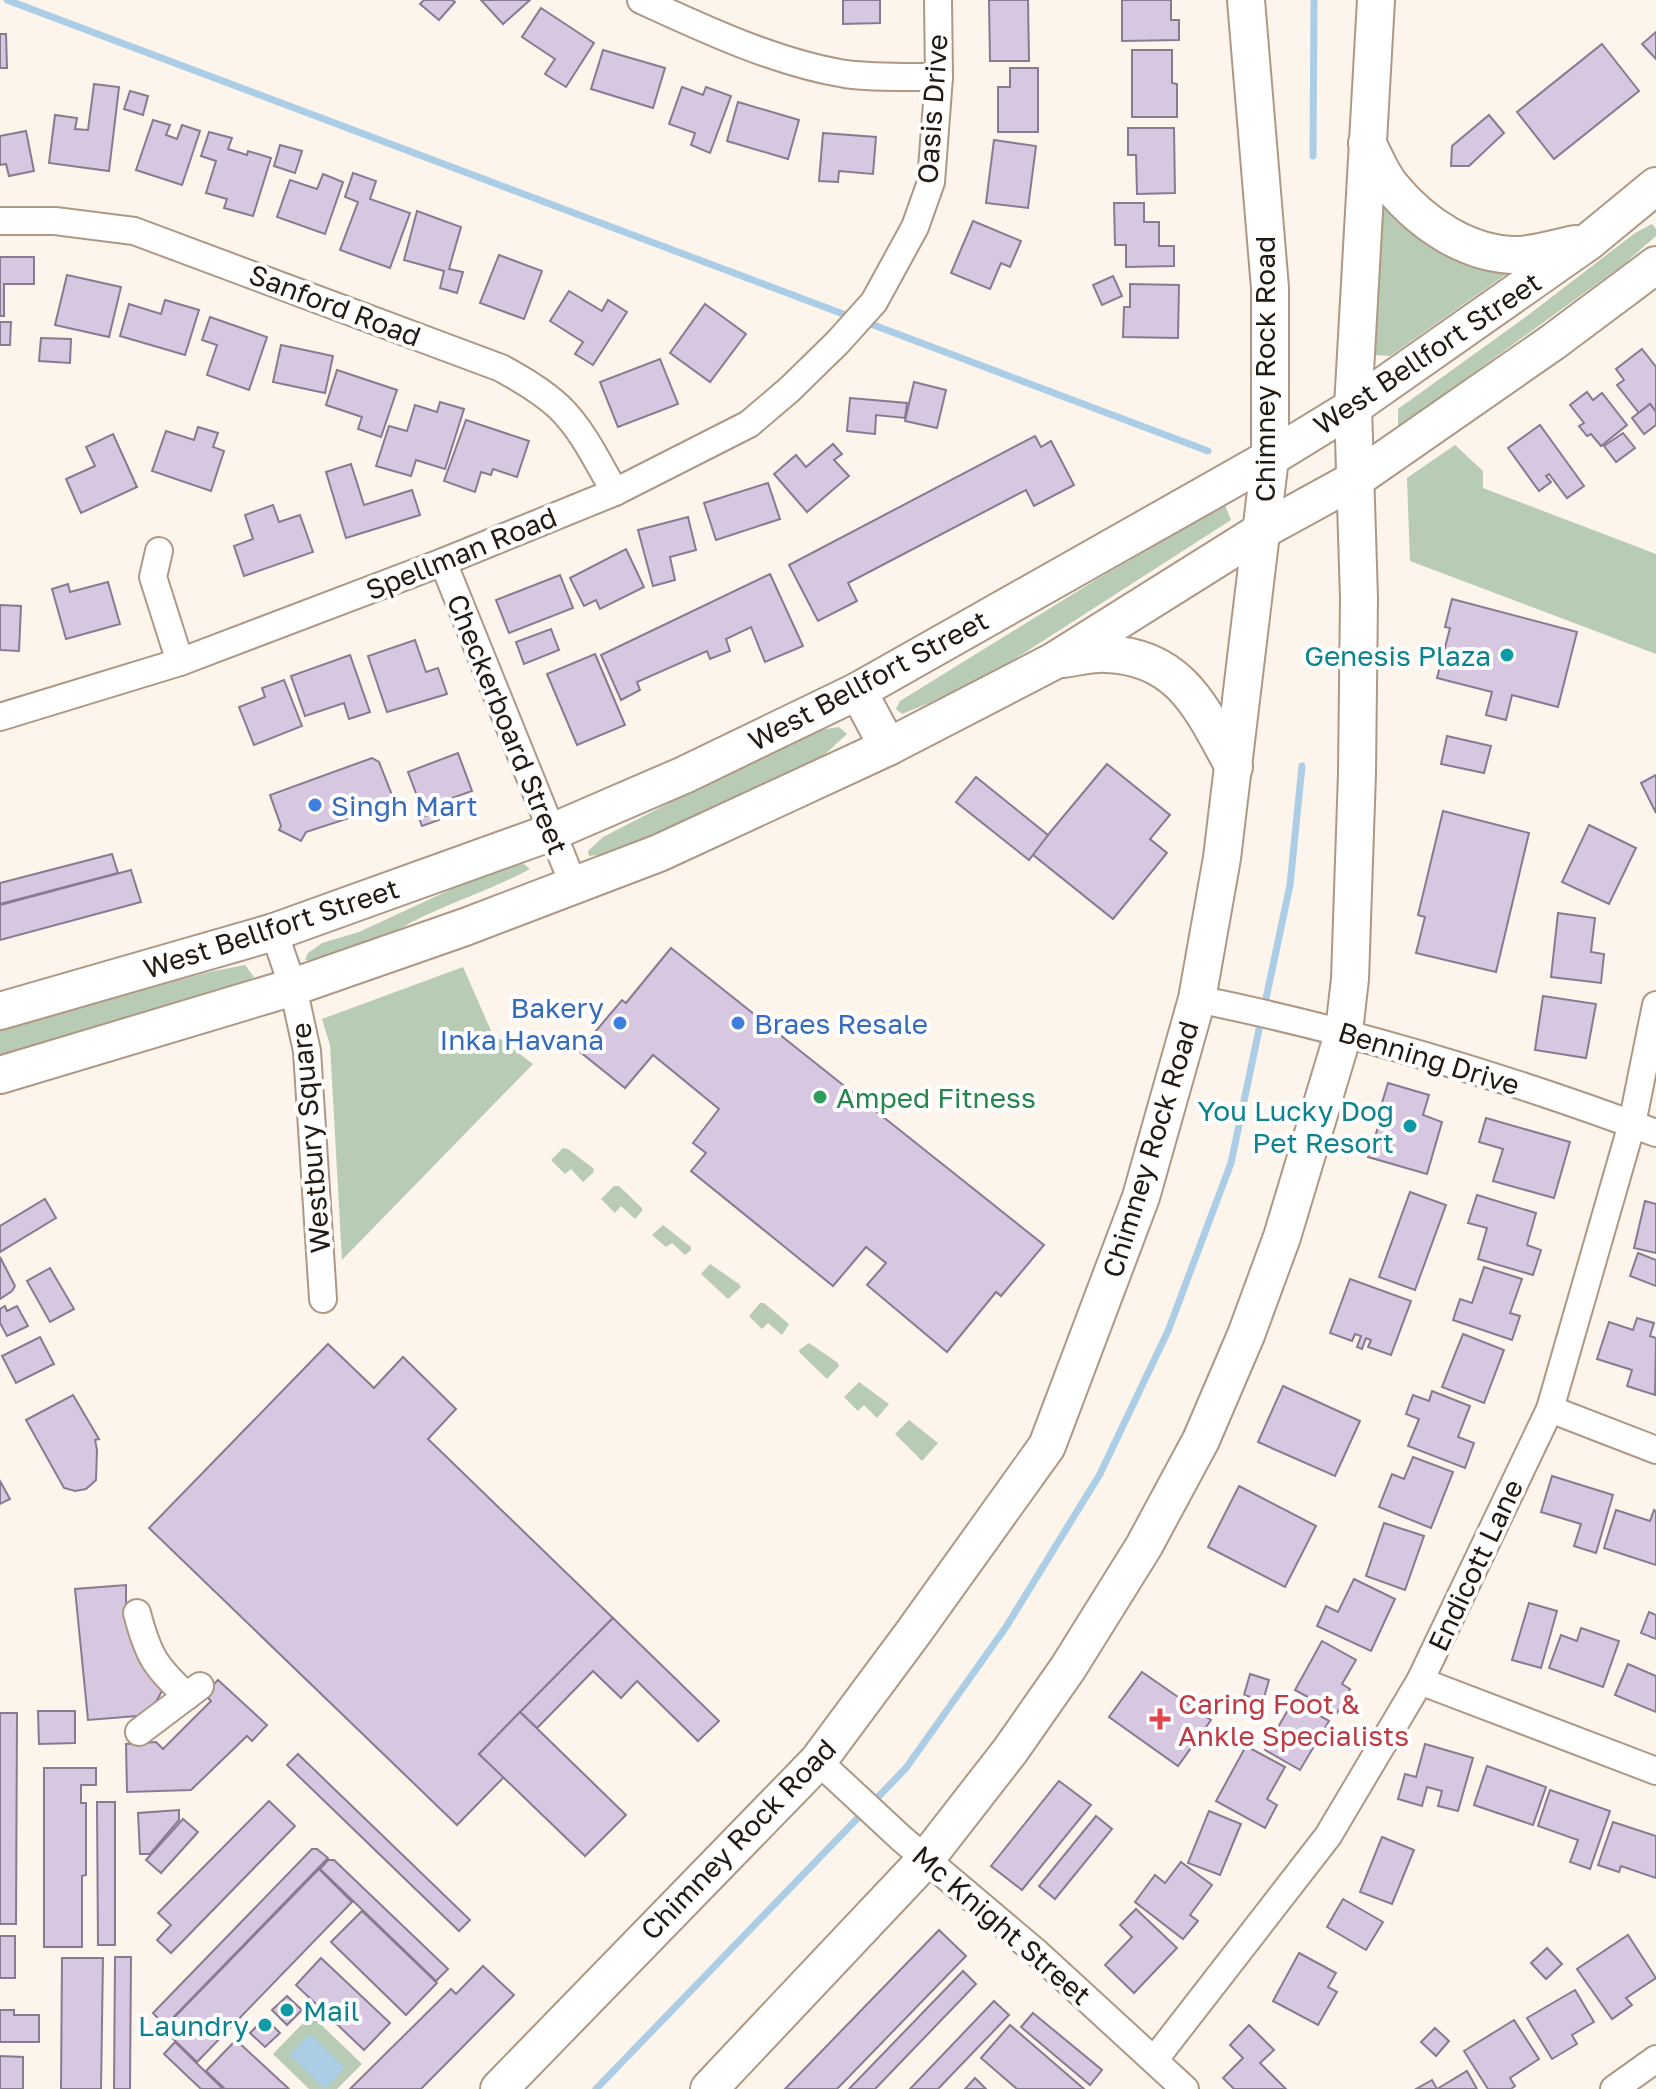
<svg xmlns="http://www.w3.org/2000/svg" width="1656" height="2089" viewBox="0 0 1656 2089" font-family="'Golos Text',sans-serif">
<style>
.green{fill:#b8cbb4}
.water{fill:#abcde6}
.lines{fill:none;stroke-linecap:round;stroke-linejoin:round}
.stream{stroke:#abcde6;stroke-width:7}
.building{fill:#d7c7e0;stroke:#897a91;stroke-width:2}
.street-casing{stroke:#ae9884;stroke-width:30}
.secondary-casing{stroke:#ae9884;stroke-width:40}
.street{stroke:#fff;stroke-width:26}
.secondary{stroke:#fff;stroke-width:36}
.culture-dot{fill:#0f9aa8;stroke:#fff;stroke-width:3}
.shop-dot{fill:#3f7fe0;stroke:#fff;stroke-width:3}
.leisure-dot{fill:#2e9e5b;stroke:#fff;stroke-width:3}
.health-dot{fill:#e0444e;stroke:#fff;stroke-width:3}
.labels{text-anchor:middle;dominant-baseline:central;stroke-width:8;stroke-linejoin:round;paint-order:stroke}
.street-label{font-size:28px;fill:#231b13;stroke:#fff}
.culture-label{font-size:28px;fill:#0d838f;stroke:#fff;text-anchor:end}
.shop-label{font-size:28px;fill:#366cbe;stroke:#fff;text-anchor:start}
.leisure-label{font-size:28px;fill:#27864d;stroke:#fff;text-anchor:start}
.health-label{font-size:28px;fill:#be3a42;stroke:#fff;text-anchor:start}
</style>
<rect width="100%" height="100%" fill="#fdf4eb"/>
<g class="green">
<path d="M1384 202 1522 263 1390 356 1374 355Z"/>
<path d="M1652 224 1656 229V236L1624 264 1398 428V409L1527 316 1635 233Z"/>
<path d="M1455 445 1483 471V488L1656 554V654L1410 561 1407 478Z"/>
<path d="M1225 505 1231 520 976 684 902 714 896 709 900 701 1094 581Z"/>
<path d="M839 727 847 734 812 766 609 854 589 856 588 851 603 837 807 732Z"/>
<path d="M524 864 530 869C499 886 466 897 433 912 394 928 349 965 305 960L308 953 322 943 359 932 497 868Z"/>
<path d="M245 965 254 977 220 998 0 1057V1029L209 972Z"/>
<path d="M463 967 492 1033 533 1064 342 1260 330 1045 322 1019Z"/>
<path d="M563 1148 568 1149 594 1169 593 1173 583 1182 571 1169 565 1174 551 1160Z"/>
<path d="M614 1186H619L642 1208V1211L635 1219 621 1206 615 1213 601 1199Z"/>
<path d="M663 1225 691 1247V1250L685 1255 672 1243 666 1247 652 1235Z"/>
<path d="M710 1264 739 1284 741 1287 728 1299 701 1274Z"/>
<path d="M760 1303H764L789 1324 782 1335 768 1323 762 1329 749 1316Z"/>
<path d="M809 1343 838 1363 839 1366 827 1379 800 1353 799 1350Z"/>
<path d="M859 1382 889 1404 877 1418 864 1405 858 1411 844 1397Z"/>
<path d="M909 1420 938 1443 922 1461 895 1434Z"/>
<path d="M311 2015 362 2064 337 2089H309L273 2054Z"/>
</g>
<path class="water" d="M310 2034 345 2068 325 2089 289 2055Z"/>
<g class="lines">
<g class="stream">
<path d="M7 0 851 317"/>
<path d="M1313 156 1314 0"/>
<path d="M863 321 1208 451"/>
<path d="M1264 1008 1290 885 1302 766"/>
<path d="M596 2089 906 1768 1006 1627 1100 1474 1168 1331 1231 1163 1261 1020"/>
</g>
</g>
<g class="building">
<path d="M424 0H452L455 2 439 20 420 4Z"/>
<path d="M481 0H530L503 24Z"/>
<path d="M843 0H880V23L843 24Z"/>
<path d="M989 0H1028L1029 61H990Z"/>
<path d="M1122 0H1171V20H1179V40L1122 41Z"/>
<path d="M541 8 594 43 566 87 545 74 555 59 522 37Z"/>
<path d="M1656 32V59L1642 44Z"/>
<path d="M0 34H6L7 68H0Z"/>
<path d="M1602 44 1639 91 1554 159 1517 112Z"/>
<path d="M603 50 665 68 653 108 591 89Z"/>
<path d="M1132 50H1172V83L1177 84V117H1132Z"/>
<path d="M1010 68H1038V132H998V87H1010Z"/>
<path d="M94 84 119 87 109 171 49 163 55 115 77 118 75 129 88 130Z"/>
<path d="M682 87 703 95 706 87 731 96 710 153 691 145 695 133 669 124Z"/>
<path d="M130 91 148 96 143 115 124 109Z"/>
<path d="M738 102 799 120 788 159 727 141Z"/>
<path d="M1489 115 1504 133 1469 166H1451L1452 146Z"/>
<path d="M153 120 170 125 166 135 177 139 182 125 200 131 182 185 136 170Z"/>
<path d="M1128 128H1174L1175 193 1137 194 1136 155H1128Z"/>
<path d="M26 131 34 171 9 176 6 164 0 165V136Z"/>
<path d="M209 132 232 138 228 149 247 155 248 151 271 158 253 216 224 208 227 199 206 193 216 161 201 156Z"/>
<path d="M823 133 876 137 873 174 839 171 838 182 819 181Z"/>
<path d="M994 140 1036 146 1028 208 986 203Z"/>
<path d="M280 145 302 151 295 173 274 166Z"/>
<path d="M353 173 376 181 370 199 410 213 390 268 340 250 358 202 345 197Z"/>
<path d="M323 174 343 182 325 234 277 217 290 180 317 189Z"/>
<path d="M1114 203H1144V222H1159V246H1174V266L1126 267V245H1115Z"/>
<path d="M417 211 461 227 449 269 463 272 457 293 440 288 444 271 404 260Z"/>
<path d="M973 221 1021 241 1010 267 1001 263 990 289 951 273Z"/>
<path d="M499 255 542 271 524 319 480 303Z"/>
<path d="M0 257H34V284H4V316H0Z"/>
<path d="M67 275 121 287 109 337 55 325Z"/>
<path d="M1113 276 1122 296 1102 305 1093 285Z"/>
<path d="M1130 284 1179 285 1178 338 1123 337 1124 307H1130Z"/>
<path d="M569 291 602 311 608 300 627 312 593 365 575 354 583 342 550 321Z"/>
<path d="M165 300 199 310 185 355 120 336 129 304 161 314Z"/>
<path d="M705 304 746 334 710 382 670 353Z"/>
<path d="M210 317 267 337 249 390 207 375 217 345 202 340Z"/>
<path d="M0 322H11L10 345H0Z"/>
<path d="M41 338 71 339 70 363 39 361Z"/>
<path d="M281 345 333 356 325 393 273 382Z"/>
<path d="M1642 349 1656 367V412L1650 404 1639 413 1617 385 1624 380 1616 369Z"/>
<path d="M660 359 678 404 618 427 600 382Z"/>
<path d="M337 370 397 390 381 437 358 429 362 417 326 405Z"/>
<path d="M914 382 946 390 937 428 905 421Z"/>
<path d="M1587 392 1593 400 1602 393 1627 425 1601 446 1591 434 1587 436 1579 426 1584 423 1570 405Z"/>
<path d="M850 398 907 403 905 418 876 415 875 434 847 431Z"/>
<path d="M440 402 464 409 445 469 416 460 411 476 376 466 389 426 407 431 415 405 437 412Z"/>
<path d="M1650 404 1656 412V425L1644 434 1632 418Z"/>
<path d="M466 420 529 441 517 477 493 469 491 475 481 472 475 492 444 481Z"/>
<path d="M1540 425 1584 486 1567 498 1549 474 1546 476 1551 482 1539 491 1508 448Z"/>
<path d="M198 427 218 433 213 447 224 451 211 491 152 471 166 431 194 440Z"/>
<path d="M1623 433 1635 448 1616 462 1604 446Z"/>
<path d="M113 434 137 487 81 513 66 479 95 466 86 447Z"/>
<path d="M1035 436 1041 447 1051 441 1074 485 1034 506 1026 490 848 583 857 601 818 621 789 565Z"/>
<path d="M833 444 842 454 834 460 849 476 807 512 774 474 796 455 806 467Z"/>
<path d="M351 464 364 505 412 490 420 515 346 538 326 472Z"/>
<path d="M768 483 780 519 716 540 704 503Z"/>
<path d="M273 505 279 522 300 515 313 552 244 576 234 546 253 539 245 515Z"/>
<path d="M688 517 696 550 670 557 675 580 653 586 638 530Z"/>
<path d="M626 549 644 587 600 609 596 600 584 606 570 578Z"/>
<path d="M770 574 803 646 765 662 751 627 726 639 730 651 710 659 707 651 637 682 640 690 621 700 601 655Z"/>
<path d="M560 575 573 608 509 633 496 600Z"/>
<path d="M108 582 120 624 66 639 52 589 68 584 70 592Z"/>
<path d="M1452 599 1577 632 1558 707 1512 695 1506 720 1486 715 1492 692 1437 678 1450 628 1445 627Z"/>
<path d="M0 605 21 606 19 651 0 650Z"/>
<path d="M551 629 559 650 524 664 516 642Z"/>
<path d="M415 640 426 672 438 668 447 694 387 712 368 656Z"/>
<path d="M595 654 625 725 577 745 547 674Z"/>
<path d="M350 655 370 712 349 719 344 703 305 716 291 676Z"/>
<path d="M284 680 302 726 254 745 239 707 265 697 262 688Z"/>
<path d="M1447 736 1491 746 1484 773 1441 764Z"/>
<path d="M458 753 472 791 422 809 408 772Z"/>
<path d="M372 758 379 762 395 803 306 832 301 841 279 830 281 826 270 795Z"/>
<path d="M1107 764 1170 815 1150 839 1167 853 1113 919 1032 854Z"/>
<path d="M1656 775V813L1641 783Z"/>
<path d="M976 777 1048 835 1029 860 956 802Z"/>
<path d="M1443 811 1529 833 1496 972 1416 953 1425 917 1418 915Z"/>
<path d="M436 812 439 820 422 826 419 818Z"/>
<path d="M1589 825 1636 848 1609 904 1562 882Z"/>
<path d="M112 854 118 873 0 904V883Z"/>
<path d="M131 870 141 902 0 940V905Z"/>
<path d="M1558 913 1595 918 1591 952 1604 954 1601 983 1551 977Z"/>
<path d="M671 948 1044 1245 1001 1296 996 1292 947 1352 867 1285 886 1263 866 1247 833 1286 691 1171 706 1153 693 1143 719 1109 653 1055 625 1088 579 1051 622 1000 626 1003Z"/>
<path d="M1543 996 1596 1004 1586 1058 1535 1050Z"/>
<path d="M1388 1083 1429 1095 1423 1115 1442 1122 1427 1174 1368 1157 1385 1107 1381 1106Z"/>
<path d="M1486 1118 1570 1142 1554 1198 1493 1181 1503 1149 1479 1142Z"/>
<path d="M1410 1192 1446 1205 1415 1290 1379 1277Z"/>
<path d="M1477 1195 1536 1213 1527 1245 1541 1250 1533 1275 1478 1259 1487 1228 1468 1223Z"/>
<path d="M45 1199 56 1218 0 1252V1226Z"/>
<path d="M1645 1201 1656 1204V1253L1634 1248Z"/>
<path d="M1638 1253 1656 1260V1286L1630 1276Z"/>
<path d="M0 1257 15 1286 12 1291 0 1299Z"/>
<path d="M1484 1267 1522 1279 1510 1313 1520 1316 1512 1340 1453 1320 1460 1299 1472 1303Z"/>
<path d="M50 1268 74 1309 50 1322 27 1281Z"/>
<path d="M1350 1279 1411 1301 1391 1355 1368 1347 1371 1340 1366 1338 1362 1349 1357 1347 1361 1336 1355 1334 1352 1341 1330 1333Z"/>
<path d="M5 1306 7 1311 17 1306 28 1326 7 1336 0 1323V1309Z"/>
<path d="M1637 1318 1654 1323 1650 1336 1656 1338 1655 1395 1627 1386 1632 1370 1597 1359 1609 1322 1633 1330Z"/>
<path d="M1463 1334 1504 1350 1484 1403 1442 1387Z"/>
<path d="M40 1337 54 1364 16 1383 2 1356Z"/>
<path d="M328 1344 374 1388 403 1357 456 1409 428 1439 613 1618 479 1754 504 1777 457 1825 149 1528Z"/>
<path d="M1283 1386 1360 1421 1335 1476 1258 1442Z"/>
<path d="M1432 1391 1470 1406 1458 1437 1474 1443 1465 1468 1408 1446 1419 1419 1406 1414 1413 1395 1429 1401Z"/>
<path d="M73 1395 99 1439 95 1440 97 1450 96 1480 86 1489 75 1491 64 1488 26 1420Z"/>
<path d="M1413 1457 1453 1472 1431 1528 1379 1507 1392 1474 1404 1479Z"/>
<path d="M1552 1476 1613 1495 1596 1553 1574 1546 1581 1524 1541 1512Z"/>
<path d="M0 1481 10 1499 0 1504Z"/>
<path d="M1239 1486 1316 1526 1285 1587 1208 1547Z"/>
<path d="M1616 1510 1650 1521 1654 1510 1656 1511V1565L1604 1548Z"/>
<path d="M1384 1523 1424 1536 1405 1590 1366 1576Z"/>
<path d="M1354 1579 1395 1599 1371 1651 1317 1626 1326 1606 1338 1612Z"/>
<path d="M126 1585V1619L164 1687 149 1715 88 1720 75 1589Z"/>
<path d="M1529 1603 1557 1611 1541 1668 1512 1660Z"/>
<path d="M1649 1612 1656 1615V1639L1641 1633Z"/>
<path d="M613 1618 719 1721 698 1741 637 1681 621 1698 593 1671 537 1728 520 1712Z"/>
<path d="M1581 1628 1619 1641 1603 1687 1549 1668 1561 1635 1577 1641Z"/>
<path d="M1322 1641 1356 1660 1342 1684 1350 1689 1337 1713 1295 1690Z"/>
<path d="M1628 1664 1656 1676V1712L1615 1695Z"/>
<path d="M1142 1672 1211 1720 1178 1766 1109 1717Z"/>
<path d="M1250 1674 1269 1680 1263 1701 1244 1695Z"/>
<path d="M218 1680 267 1725 252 1741 247 1736 191 1790 127 1792 126 1744 156 1742 163 1749 211 1701 204 1694Z"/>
<path d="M1293 1701 1329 1721 1300 1770 1265 1750Z"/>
<path d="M38 1711H75V1743L39 1744Z"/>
<path d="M520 1712 626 1815 585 1856 479 1754Z"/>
<path d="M0 1713H17L16 1924H0Z"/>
<path d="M1425 1744 1473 1758 1458 1811 1438 1806 1442 1791 1427 1787 1422 1806 1398 1799 1405 1774 1416 1777Z"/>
<path d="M1246 1746 1285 1767 1267 1799 1277 1805 1265 1828 1216 1801Z"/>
<path d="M298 1754 470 1920 459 1931 287 1765Z"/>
<path d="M1487 1766 1546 1787 1533 1825 1474 1805Z"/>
<path d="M44 1768H96V1785H81V1803H86V1875L82 1876V1947H44Z"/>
<path d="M1059 1781 1091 1805 1022 1890 991 1866Z"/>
<path d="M1550 1790 1610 1811 1590 1869 1570 1862 1578 1840 1538 1826Z"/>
<path d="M269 1801 295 1826 171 1953 157 1940 171 1925 158 1913Z"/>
<path d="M97 1802H115V1945H98Z"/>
<path d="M179 1810V1820L150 1854H140L138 1813Z"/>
<path d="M1209 1811 1241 1824 1220 1875 1188 1863Z"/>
<path d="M1096 1816 1112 1829 1055 1899 1039 1886Z"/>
<path d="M183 1819 198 1832 161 1873 146 1860Z"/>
<path d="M1613 1822 1656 1836V1878L1621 1866 1619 1872 1598 1865Z"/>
<path d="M1382 1837 1414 1850 1392 1904 1360 1892Z"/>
<path d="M312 1849H317L328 1858 165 2026 153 2013Z"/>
<path d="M328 1860H334L448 1969 436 1981 320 1869Z"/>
<path d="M1181 1862 1212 1885 1190 1915 1198 1921 1183 1939 1135 1902 1155 1875 1165 1883Z"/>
<path d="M319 1869 352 1902 197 2062 163 2029Z"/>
<path d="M1343 1899 1383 1922 1366 1950 1327 1927Z"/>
<path d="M1136 1909 1177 1948 1134 1993 1105 1965 1132 1937 1120 1925Z"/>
<path d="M362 1911 437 1983 406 2015 331 1942Z"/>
<path d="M939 1930 966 1956 837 2089H785Z"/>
<path d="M1628 1935 1656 1978 1626 1998 1632 2005 1612 2019 1577 1969Z"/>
<rect x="0" y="1936" width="15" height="42"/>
<path d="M1547 1948 1562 1964 1546 1979 1531 1963Z"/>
<path d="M1299 1953 1336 1973 1328 1987 1337 1992 1318 2025 1273 2001Z"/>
<path d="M115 1957H131L130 2089H114Z"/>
<path d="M62 1958H103L101 2089H61Z"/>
<path d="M321 1958 390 2023 364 2050 296 1985Z"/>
<path d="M483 1966 514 1995 421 2089H350L451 1989 456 1994Z"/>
<path d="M963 1971 976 1984 875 2089H849Z"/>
<path d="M1575 1990 1594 2022 1572 2035 1577 2044 1552 2059 1527 2018Z"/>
<path d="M287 1996 302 2010 287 2025 272 2010Z"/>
<path d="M994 2001 1009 2015 938 2089H910Z"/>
<path d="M0 2010H14V2015H39V2042H0Z"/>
<path d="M1033 2013 1102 2070 1090 2085 1021 2027Z"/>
<path d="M265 2018 280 2033 265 2047 250 2033Z"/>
<path d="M1514 2020 1539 2059 1510 2078 1515 2086 1511 2089H1488L1464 2051Z"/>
<path d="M1010 2025 1084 2089H1017L981 2058Z"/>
<path d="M1249 2025 1274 2050 1260 2063 1286 2089H1234L1223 2078 1243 2058 1230 2045Z"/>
<path d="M1435 2028 1449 2041 1436 2056 1421 2042Z"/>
<path d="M236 2040 289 2089H225L206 2071Z"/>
<path d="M175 2042 223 2089H201L164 2054Z"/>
<path d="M0 2056 23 2057V2089H0Z"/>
<path d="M1467 2071 1477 2089H1416L1432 2080 1437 2089Z"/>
<path d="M975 2078 986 2089H965Z"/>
</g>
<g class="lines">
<g class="street-casing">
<g id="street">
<path d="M641 0C704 29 777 63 845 74 876 78 908 77 939 77"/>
<path d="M0 221H55L134 231 501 368C521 379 542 391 559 407 583 430 598 463 615 492"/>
<path d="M159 551 153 577 180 662"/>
<path d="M443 562 574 886"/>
<path d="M0 717 180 662 443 562 615 492 749 424 790 389 838 342 874 302 915 227 931 182 939 77 938 0"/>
<path d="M274 932 293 987 307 1051 323 1299"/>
<path d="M1197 999C1354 1031 1506 1077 1656 1133"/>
<path d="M1550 1409 1656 1450"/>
<path d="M137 1613C148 1655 155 1667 187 1696"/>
<path d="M1420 1681 1656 1771"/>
<path d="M139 1732 200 1686"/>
<path d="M818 1761 902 1839 1037 1953 1185 2089"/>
<path d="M1155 2059 1328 1836 1420 1681 1550 1409 1632 1124 1656 1005"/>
<path d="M1614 2089 1656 2059"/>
</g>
</g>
<g class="secondary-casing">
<g id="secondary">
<path d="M1367 143C1375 157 1381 174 1391 186 1422 224 1469 256 1519 255 1537 254 1557 248 1575 244"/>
<path d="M1063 659C1077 657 1093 653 1107 654 1181 657 1202 709 1234 767"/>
<path d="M858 691 888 747"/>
<path d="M0 1011 274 932 552 832 684 775 858 691 1270 458 1353 407 1588 242 1656 186"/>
<path d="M0 1075 293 987 465 927 659 853 888 747 1054 661 1263 530 1356 479 1553 342 1656 265"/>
<path d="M499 2089 818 1761 913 1633 1047 1446 1141 1197 1197 999 1222 858 1270 458V288L1246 0"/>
<path d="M709 2089 926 1859 1010 1751 1068 1668 1144 1546 1201 1440 1246 1335 1282 1237 1344 1031 1350 979 1357 773 1359 598 1353 407 1376 0"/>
</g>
</g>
<use href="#street" class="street"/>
<use href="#secondary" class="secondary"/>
</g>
<g class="culture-dot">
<circle cx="1507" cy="655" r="8"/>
<circle cx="1410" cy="1126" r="8"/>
<circle cx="287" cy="2010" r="8"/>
<circle cx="265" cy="2025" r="8"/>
</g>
<g class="shop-dot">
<circle cx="315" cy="805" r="8"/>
<circle cx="620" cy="1023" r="8"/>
<circle cx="738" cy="1023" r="8"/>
</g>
<circle class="leisure-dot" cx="820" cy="1097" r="8"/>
<path class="health-dot" d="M1156 1707h8v8h8v8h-8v8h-8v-8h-8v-8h8z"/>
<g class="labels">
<g class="street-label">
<text transform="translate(932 109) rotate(-86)">Oasis Drive</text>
<text transform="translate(335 305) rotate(21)">Sanford Road</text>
<text transform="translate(1427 353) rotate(-34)">West Bellfort Street</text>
<text transform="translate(1264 369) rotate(-90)">Chimney Rock Road</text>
<text transform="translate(461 553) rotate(-22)">Spellman Road</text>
<text transform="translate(868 680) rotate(-28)">West Bellfort Street</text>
<text transform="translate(508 724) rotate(68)">Checkerboard Street</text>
<text transform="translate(271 928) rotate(-18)">West Bellfort Street</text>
<text transform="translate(1429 1058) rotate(17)">Benning Drive</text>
<text transform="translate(310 1138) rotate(-95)">Westbury Square</text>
<text transform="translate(1150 1149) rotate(-73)">Chimney Rock Road</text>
<text transform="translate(1475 1565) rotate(-65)">Endicott Lane</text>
<text transform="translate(738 1839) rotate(-46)">Chimney Rock Road</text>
<text transform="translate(1002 1925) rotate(41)">Mc Knight Street</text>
</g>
<g class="culture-label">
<text x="1491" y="655">Genesis Plaza</text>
<text x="1394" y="1110">You Lucky Dog<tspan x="1394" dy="32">Pet Resort</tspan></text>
<text x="303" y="2010" text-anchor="start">Mail</text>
<text x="249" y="2025">Laundry</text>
</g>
<g class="shop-label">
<text x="331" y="805">Singh Mart</text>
<text x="604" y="1007" text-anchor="end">Bakery<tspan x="604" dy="32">Inka Havana</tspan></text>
<text x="754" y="1023">Braes Resale</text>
</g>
<g class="leisure-label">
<text x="836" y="1097">Amped Fitness</text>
</g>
<g class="health-label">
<text x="1178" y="1703">Caring Foot &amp;<tspan x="1178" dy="32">Ankle Specialists</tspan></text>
</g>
</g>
</svg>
